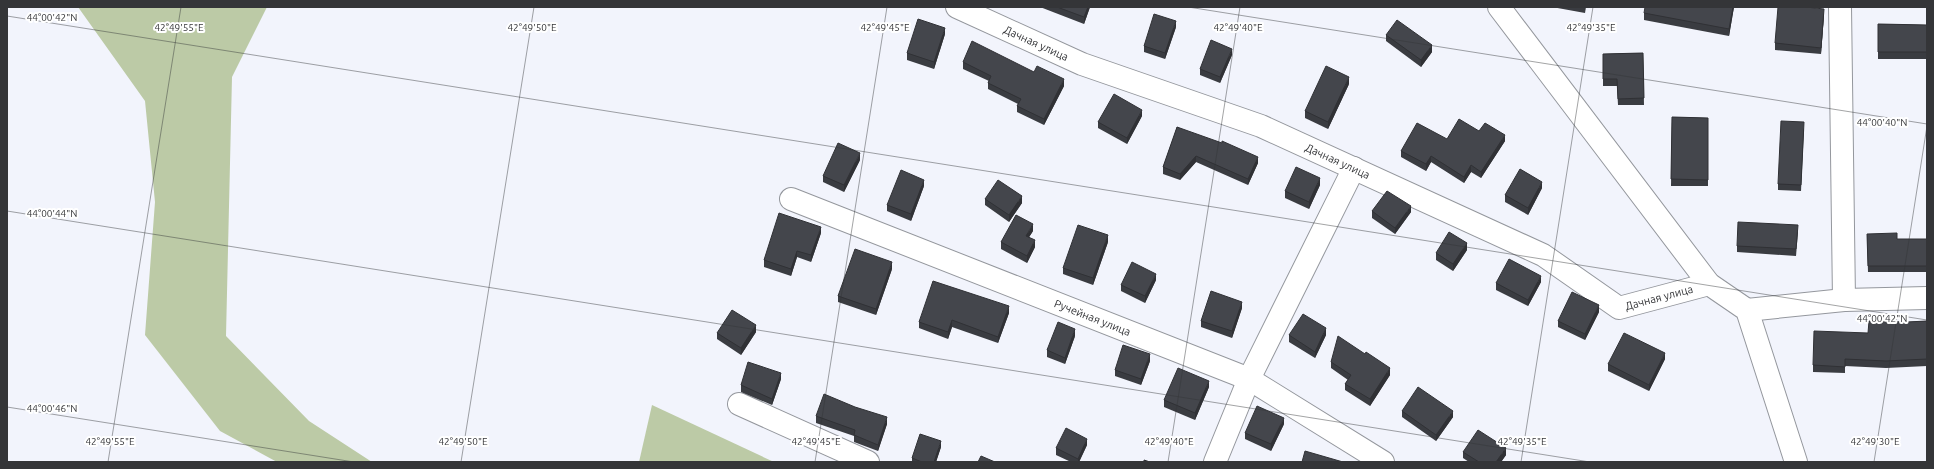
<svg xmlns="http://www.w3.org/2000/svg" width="1934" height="469" viewBox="0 0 1934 469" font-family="Ubuntu,sans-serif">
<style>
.forest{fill:#bccaa6}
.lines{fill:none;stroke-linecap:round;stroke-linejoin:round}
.minor-casing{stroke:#94979d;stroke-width:24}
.minor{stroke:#fff;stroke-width:22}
.wall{fill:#3a3c41}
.shaded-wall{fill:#303135}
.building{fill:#44464c;stroke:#303135}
.ticks{fill:none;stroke:#343538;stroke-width:1;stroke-opacity:0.45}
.labels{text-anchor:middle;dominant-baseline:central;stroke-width:4;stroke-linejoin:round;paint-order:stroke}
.street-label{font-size:11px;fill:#343538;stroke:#fff}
.ticks-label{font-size:10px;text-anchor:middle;fill:#343538;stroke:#fff;stroke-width:4;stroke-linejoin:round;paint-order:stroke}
</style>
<rect width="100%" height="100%" fill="#f2f4fc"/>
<g class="forest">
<path d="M78 7H267L232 77 226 336 309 421 372 462H277L220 431 145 335 155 202 145 101Z"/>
<path d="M652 405 774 462H639Z"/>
</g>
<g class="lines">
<g class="minor-casing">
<g id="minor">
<path id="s1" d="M957 7 1082 64 1261 126 1543 255 1619 308 1709 284"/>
<path d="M1499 7 1709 284 1747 310 1796 462"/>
<path d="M1840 7 1844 300"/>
<path id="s2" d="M791 199 1249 379 1383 462"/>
<path d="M1747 310 1844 300 1927 298"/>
<path d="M739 404 868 462"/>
<path d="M1215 462 1249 379 1354 168"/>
</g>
</g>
<use href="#minor" class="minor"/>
</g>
<g class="wall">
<path d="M1040 7H1090L1084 24Z"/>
<path d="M1552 7H1586L1585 13Z"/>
<path d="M1734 7 1729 36 1644 20V13Z"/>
<path d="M1824 15 1821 54 1775 50V43Z"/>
<path d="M1878 24 1927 25V59H1878Z"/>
<path d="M1176 27 1165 59 1144 52V46Z"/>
<path d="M945 34 934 69 907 60V53Z"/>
<path d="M1386 35 1432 52 1421 67 1386 41Z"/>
<path d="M1643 53 1644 105H1618L1617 86H1603V54Z"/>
<path d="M1232 55 1220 83 1200 75V69Z"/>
<path d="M963 62 1034 72 1064 86 1044 125 1017 112V106L1018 104 988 89V83L989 81 963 69Z"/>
<path d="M1349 84 1328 129 1305 118V111Z"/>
<path d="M1142 116 1127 144 1098 128V122Z"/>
<path d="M1672 117 1708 118V186H1671Z"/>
<path d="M1177 127 1258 163 1248 185 1196 162 1180 180 1163 174V167Z"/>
<path d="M1804 128 1801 191 1778 190V184Z"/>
<path d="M1479 131 1505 141 1481 178 1471 172 1464 183 1431 162 1426 171 1401 157V151L1447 139Z"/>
<path d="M860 160 844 192 823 182V176Z"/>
<path d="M1320 185 1309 209 1285 198V191Z"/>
<path d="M924 186 911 221 887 211V205Z"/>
<path d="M1542 188 1528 215 1505 202V195Z"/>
<path d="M985 199 1022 203 1009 222 985 205Z"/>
<path d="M1372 211 1411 212 1395 234 1372 218Z"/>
<path d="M1033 231 1029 237 1035 247 1027 263 1001 249V242Z"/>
<path d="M1798 232 1796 256 1737 252V246Z"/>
<path d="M821 233 811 262 797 257 791 276 764 267V260Z"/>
<path d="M1867 234 1897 239H1927V272H1868Z"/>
<path d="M1108 242 1093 285 1063 274V268Z"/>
<path d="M1467 250 1453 271 1436 260V253Z"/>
<path d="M892 269 876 315 838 302V296Z"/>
<path d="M1156 280 1145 303 1121 291V285Z"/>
<path d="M1541 282 1528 306 1496 290V283Z"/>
<path d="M1242 308 1232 338 1201 327V321Z"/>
<path d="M1599 312 1585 340 1558 327V321Z"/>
<path d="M1009 313 998 343 952 327 948 339 919 328V322Z"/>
<path d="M1927 321V366L1886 368 1845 366V373L1813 372V365L1868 333 1907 322Z"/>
<path d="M756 332 741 355 717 339V333Z"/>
<path d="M1289 335H1326L1315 358 1289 342Z"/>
<path d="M1075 336 1065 364 1047 357V350Z"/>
<path d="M1365 354 1390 375 1370 406 1345 390V384L1348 380 1331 368V362Z"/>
<path d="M1665 359 1649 391 1608 371V364Z"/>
<path d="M1150 361 1141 385 1115 376V370Z"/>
<path d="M781 379 772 405 741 392V385Z"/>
<path d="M1209 387 1195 420 1164 407V400Z"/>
<path d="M1402 411 1453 417 1436 441 1402 417Z"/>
<path d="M816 416 887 424 878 451 854 442V436L816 423Z"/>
<path d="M1284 424 1271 451 1245 439V433Z"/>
<path d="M1087 445 1079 462H1071L1056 455V448Z"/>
<path d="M941 447 936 462H912V458Z"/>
<path d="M1463 452 1506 455 1501 462H1469L1463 458Z"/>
</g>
<g class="shaded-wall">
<path d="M1088 7H1090L1084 24V17Z"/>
<path d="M1733 7H1734L1729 36V29Z"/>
<path d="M1824 9V15L1821 54V48Z"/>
<path d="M1176 21V27L1165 59V53Z"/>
<path d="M945 28V34L934 69V62Z"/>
<path d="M1432 45V52L1421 67V60Z"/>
<path d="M1232 49V55L1220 83V77Z"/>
<path d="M1349 77V84L1328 129V122Z"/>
<path d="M1064 79V86L1044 125V119Z"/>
<path d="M1142 110V116L1127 144V138Z"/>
<path d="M1505 135V141L1481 178V172Z"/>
<path d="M860 153V160L844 192V185Z"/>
<path d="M1196 156V162L1180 180V174Z"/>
<path d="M1431 156V162L1426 171V164Z"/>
<path d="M1258 157V163L1248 185V179Z"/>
<path d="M1471 165V172L1464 183V177Z"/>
<path d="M1320 178V185L1309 209V202Z"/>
<path d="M924 180V186L911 221V214Z"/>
<path d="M1542 182V188L1528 215V208Z"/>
<path d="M1022 196V203L1009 222V215Z"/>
<path d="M1411 206V212L1395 234V228Z"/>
<path d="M1033 224V231L1026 242V236Z"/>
<path d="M821 227V233L811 262V255Z"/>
<path d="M1108 235V242L1093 285V278Z"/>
<path d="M1035 240V247L1027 263V256Z"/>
<path d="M1467 243V250L1453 271V264Z"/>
<path d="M797 251V257L791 276V269Z"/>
<path d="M892 262V269L876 315V309Z"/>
<path d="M1156 274V280L1145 303V296Z"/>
<path d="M1541 276V282L1528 306V300Z"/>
<path d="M1242 302V308L1232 338V331Z"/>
<path d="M1599 305V312L1585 340V334Z"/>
<path d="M1009 306V313L998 343V337Z"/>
<path d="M952 320V327L948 339V332Z"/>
<path d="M756 325V332L741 355V348Z"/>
<path d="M1326 328V335L1315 358V352Z"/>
<path d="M1075 329V336L1065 364V358Z"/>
<path d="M1665 353V359L1649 391V385Z"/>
<path d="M1150 354V361L1141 385V379Z"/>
<path d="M1390 368V375L1370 406V399Z"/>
<path d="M781 373V379L772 405V399Z"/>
<path d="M1209 381V387L1195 420V413Z"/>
<path d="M1453 411V417L1436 441V435Z"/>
<path d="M887 417V424L878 451V445Z"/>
<path d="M1284 418V424L1271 451V444Z"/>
<path d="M1087 439V445L1079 462H1078V459Z"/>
<path d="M941 441V447L936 462H934Z"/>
<path d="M1506 448V455L1501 462H1496Z"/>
</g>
<g class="building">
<path d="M1057 7H1088L1084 17Z"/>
<path d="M1645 7H1733L1729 29 1644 13Z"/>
<path d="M1778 7H1806L1824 9 1821 48 1775 43Z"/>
<path d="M1154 14 1176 21 1165 53 1144 46Z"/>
<path d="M918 19 945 28 934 62 907 53Z"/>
<path d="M1397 20 1432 45 1421 60 1386 35Z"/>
<path d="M1878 24 1927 25V52H1878Z"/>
<path d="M1211 40 1232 49 1220 77 1200 69Z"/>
<path d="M972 41 1034 72 1037 66 1064 79 1044 119 1017 106 1021 99 988 83 991 76 963 62Z"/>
<path d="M1643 53 1644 98 1618 99 1617 79H1603V54Z"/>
<path d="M1326 66 1349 77 1328 122 1305 111Z"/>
<path d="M1114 94 1142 110 1127 138 1098 122Z"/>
<path d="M1672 117 1708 118V180L1671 179Z"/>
<path d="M1459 119 1479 131 1485 123 1505 135 1481 172 1471 165 1464 177 1431 156 1426 164 1401 151 1417 123 1447 139Z"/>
<path d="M1781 121 1804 122 1801 185 1778 184Z"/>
<path d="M1177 127 1222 143V141L1258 157 1248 179 1196 156 1180 174 1163 167Z"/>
<path d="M838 143 860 153 844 185 823 176Z"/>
<path d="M1296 167 1320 178 1309 202 1285 191Z"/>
<path d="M1520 169 1542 182 1528 208 1505 195Z"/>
<path d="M901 170 924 180 911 214 887 205Z"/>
<path d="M998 180 1022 196 1009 215 985 199Z"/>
<path d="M1387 191 1411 206 1395 228 1372 211Z"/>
<path d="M779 213 821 227 811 255 797 251 791 269 764 260Z"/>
<path d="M1016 215 1033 224 1026 236 1035 240 1027 256 1001 242Z"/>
<path d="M1738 222 1798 225 1796 249 1737 246Z"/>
<path d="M1078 225 1108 235 1093 278 1063 268Z"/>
<path d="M1449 232 1467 243 1453 264 1436 253Z"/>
<path d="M1897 233V239H1927V266H1868L1867 234Z"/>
<path d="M855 249 892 262 876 309 838 296Z"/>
<path d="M1509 259 1541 276 1528 300 1496 283Z"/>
<path d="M1132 262 1156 274 1145 296 1121 285Z"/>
<path d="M933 281 1009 306 998 337 952 320 948 332 919 322Z"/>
<path d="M1211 291 1242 302 1232 331 1201 321Z"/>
<path d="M1572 292 1599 305 1585 334 1558 321Z"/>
<path d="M732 310 756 325 741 348 717 333Z"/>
<path d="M1303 314 1326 328 1315 352 1289 335Z"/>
<path d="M1869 321 1907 322 1927 321V359L1886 361 1845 359V367L1813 365 1814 331 1868 333Z"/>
<path d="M1058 322 1075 329 1065 358 1047 350Z"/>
<path d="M1624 333 1665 353 1649 385 1608 364Z"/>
<path d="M1338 336 1365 354 1366 352 1390 368 1370 399 1345 384 1351 375 1331 362Z"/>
<path d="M1123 345 1150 354 1141 379 1115 370Z"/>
<path d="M748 362 781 373 772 399 741 385Z"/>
<path d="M1178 368 1209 381 1195 413 1164 400Z"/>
<path d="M1418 387 1453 411 1436 435 1402 411Z"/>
<path d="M824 394 855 407 887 417 878 445 854 435 855 430 816 416Z"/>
<path d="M1257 406 1284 418 1271 444 1245 433Z"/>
<path d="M1066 428 1087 439 1078 459 1056 448Z"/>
<path d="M1478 430 1506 448 1496 462H1479L1463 452Z"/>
<path d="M920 434 941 441 934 462H922L912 458Z"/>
<path d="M1305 451 1343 462H1302Z"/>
<path d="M981 456 995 462H978Z"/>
<path d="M1144 460 1150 462H1144Z"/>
</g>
<path class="ticks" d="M1188 7 1927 124M7 16 1927 320M7 211 1590 462M7 407 354 462M108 462 181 7M461 462 534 7M815 462 887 7M1168 462 1240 7M1521 462 1593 7M1874 462 1927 126"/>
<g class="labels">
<g class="street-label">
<text stroke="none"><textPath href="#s1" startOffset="87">Дачная улица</textPath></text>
<text stroke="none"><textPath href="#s1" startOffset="411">Дачная улица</textPath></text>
<text stroke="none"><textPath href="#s1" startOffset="771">Дачная улица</textPath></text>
<text stroke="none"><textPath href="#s2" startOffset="324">Ручейная улица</textPath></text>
</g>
</g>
<g class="ticks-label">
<text x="52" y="21">44°00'42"N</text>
<text x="179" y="31">42°49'55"E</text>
<text x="532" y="31">42°49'50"E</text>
<text x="885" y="31">42°49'45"E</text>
<text x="1238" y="31">42°49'40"E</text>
<text x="1591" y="31">42°49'35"E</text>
<text x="1882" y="126">44°00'40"N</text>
<text x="52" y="217">44°00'44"N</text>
<text x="1882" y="322">44°00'42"N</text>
<text x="52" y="412">44°00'46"N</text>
<text x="110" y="445">42°49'55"E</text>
<text x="463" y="445">42°49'50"E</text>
<text x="816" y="445">42°49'45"E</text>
<text x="1169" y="445">42°49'40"E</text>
<text x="1522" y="445">42°49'35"E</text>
<text x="1875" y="445">42°49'30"E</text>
</g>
<rect width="1934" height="469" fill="none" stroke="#343538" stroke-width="16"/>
</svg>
